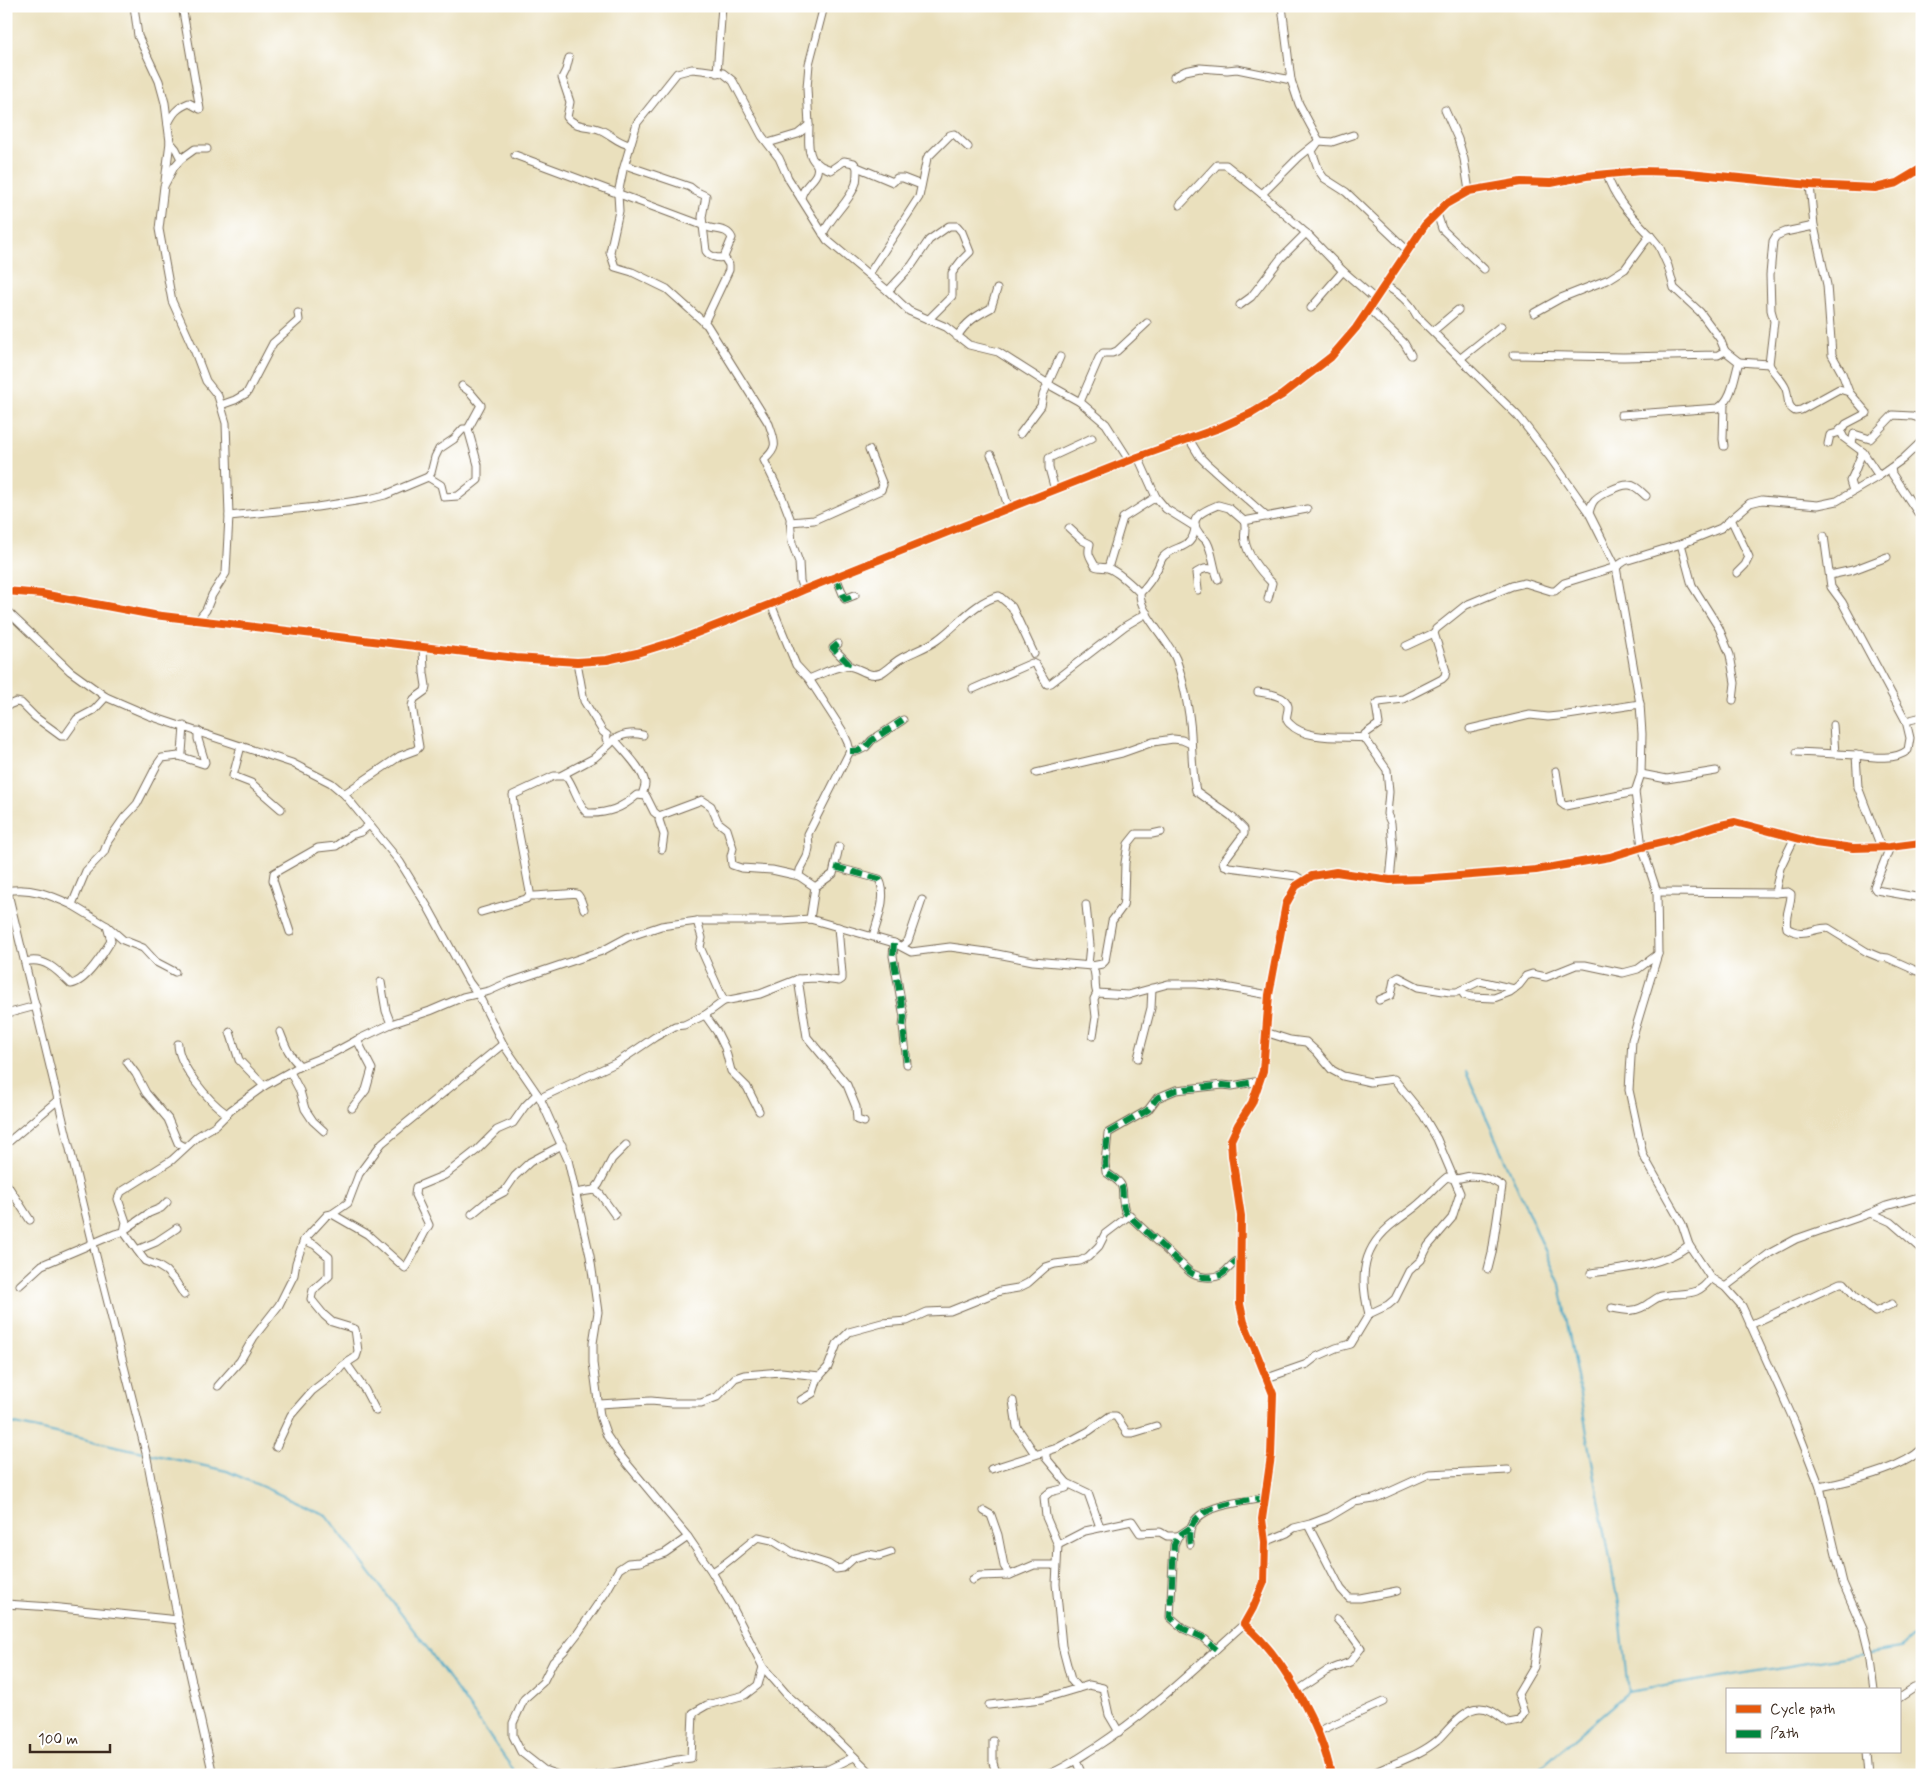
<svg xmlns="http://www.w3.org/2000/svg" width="1928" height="1781" viewBox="0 0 1928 1781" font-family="Mynerve,sans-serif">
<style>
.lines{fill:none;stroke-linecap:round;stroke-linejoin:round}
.stream{stroke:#48a8c7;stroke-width:2}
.minor-casing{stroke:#786a56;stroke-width:9}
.minor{stroke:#fff;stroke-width:7}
.quiet{stroke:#00873e;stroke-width:6;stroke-dasharray:12 6;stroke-linecap:butt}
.cycleway-casing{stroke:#fff;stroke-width:11}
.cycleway{stroke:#e8590c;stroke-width:8}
</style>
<rect width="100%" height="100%" fill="#fff"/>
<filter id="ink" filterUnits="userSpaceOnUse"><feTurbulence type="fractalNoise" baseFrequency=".02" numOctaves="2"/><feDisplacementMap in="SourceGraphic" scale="10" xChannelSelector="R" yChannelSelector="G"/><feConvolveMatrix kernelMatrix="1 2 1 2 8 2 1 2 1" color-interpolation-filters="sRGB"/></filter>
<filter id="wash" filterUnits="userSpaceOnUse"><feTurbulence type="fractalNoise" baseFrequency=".0096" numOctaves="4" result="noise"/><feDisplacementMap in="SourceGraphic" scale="20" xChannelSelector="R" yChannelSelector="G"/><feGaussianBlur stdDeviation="1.12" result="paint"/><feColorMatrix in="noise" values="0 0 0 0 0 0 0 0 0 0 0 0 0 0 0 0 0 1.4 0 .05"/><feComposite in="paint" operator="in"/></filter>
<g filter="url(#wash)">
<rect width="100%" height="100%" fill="#eae0bd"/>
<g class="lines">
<g class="stream">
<path d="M1466,1072L1560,1284L1620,1615L1628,1692"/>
<path d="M6,1422L143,1452"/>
<path d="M147,1453L227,1471L326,1515L428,1649L517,1775"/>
<path d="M1532,1775L1628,1692L1900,1648L1922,1628"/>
</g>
</g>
</g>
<g filter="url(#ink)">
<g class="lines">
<defs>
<g id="minor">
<path d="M134,6L138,36L159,81L165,103L170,142L176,149L181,159L174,167L164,186L159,229L172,301L195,352L206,381L218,396L226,423L227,453L229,516L226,573L212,595L206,610L198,620"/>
<path d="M1282,6L1291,80L1299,104L1319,141L1312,151L1319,171L1324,178L1346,192L1408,251"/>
<path d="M569,58L566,70L562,78L570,102L567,117C575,128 590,125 601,130C612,135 618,143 630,145"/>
<path d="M717,73L722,6"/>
<path d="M1174,77L1185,71L1200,68L1227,70L1237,69L1291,80"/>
<path d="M1445,110L1458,139L1464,159L1469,191"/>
<path d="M168,124C173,113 177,108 189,103L200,109L182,6"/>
<path d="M1353,135L1332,142L1319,141L1299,157L1262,194L1306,233L1343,271L1375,299"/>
<path d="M768,143L798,134L809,125L807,88L809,64L824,6"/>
<path d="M515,155L710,228C719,230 728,229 732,238L724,257L729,265V270L704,323"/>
<path d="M181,159L195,149H207"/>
<path d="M816,162L821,166L831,170L844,161L854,163L857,167C857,172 857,178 856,183C850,202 831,215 823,234"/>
<path d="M625,165L690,187L695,191L706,196L702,217L706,251C710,257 718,259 724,257"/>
<path d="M857,167L893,182L897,178H903L921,185"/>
<path d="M165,181L170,142"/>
<path d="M1810,185L1814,226L1827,285L1832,355L1842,373L1849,392L1867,413L1846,424L1841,432L1844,438L1863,452L1879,476L1903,459L1922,441"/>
<path d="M801,198C804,184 815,181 817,172C819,165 815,163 812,158C807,149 809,135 809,125"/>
<path d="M1180,205L1217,165H1226L1262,194"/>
<path d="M1437,213L1442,229L1484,269"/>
<path d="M1814,226L1785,232L1776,236L1773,241L1770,275L1771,310L1774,321L1769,364C1773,373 1782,379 1786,389C1789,397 1786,406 1795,411L1801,410L1839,389L1849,392"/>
<path d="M869,274L919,197L927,158L950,135L954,134L968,147"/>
<path d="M1384,285C1399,293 1409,301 1417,316L1518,416L1549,456L1589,513L1616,567L1564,583L1555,591H1551L1525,583L1512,586L1466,605L1436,629L1434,633L1446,671L1445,676L1442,679L1403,699L1379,702L1376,705L1379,724L1365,734L1366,740L1387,770L1389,792L1387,814L1391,823L1393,849L1390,880"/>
<path d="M888,291L912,265L929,240L949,226H957L962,232L970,252L961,261L952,273V296L928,320"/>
<path d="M1240,305L1251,297L1281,258L1306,233"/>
<path d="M1311,308L1343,271"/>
<path d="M1369,309L1404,343L1411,355"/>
<path d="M1534,313L1561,298L1609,279L1625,269L1650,235C1632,216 1615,200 1607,175"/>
<path d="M1433,331L1458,310"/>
<path d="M957,337C966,322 976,316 991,308L997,289"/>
<path d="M1513,355L1623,357L1718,355L1725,351L1720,339L1700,312L1674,288L1668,266L1659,246L1650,235"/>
<path d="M1461,358L1501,326"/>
<path d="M1739,362L1769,364"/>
<path d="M1080,402L1099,358L1103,353H1112L1117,351L1147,323"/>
<path d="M1724,404L1723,439L1724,446"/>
<path d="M221,405L235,400L247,393L273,343L299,320L298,313"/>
<path d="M1621,415L1718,408C1732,400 1734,378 1739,362L1725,351"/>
<path d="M1020,434L1041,406L1043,395L1060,357"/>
<path d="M1189,439L1200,457L1206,463L1267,517"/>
<path d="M1852,443L1854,434L1870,439L1893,415L1912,416L1922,419"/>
<path d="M1828,444L1830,435L1837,433L1842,428"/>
<path d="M991,455C1001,471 1001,490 1009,508"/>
<path d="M1138,457L1156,497L1166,509L1195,527C1193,551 1175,544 1163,557C1160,561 1159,567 1156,571C1152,579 1146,587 1140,593C1139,613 1169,641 1176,659C1183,678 1190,714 1191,734C1192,753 1192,773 1196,791L1231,816L1244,829V834L1223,862L1224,865L1229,867L1296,876L1304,881"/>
<path d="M1891,468L1892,474L1922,519"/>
<path d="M428,477L431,473L435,457L439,449L454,439L463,429H468"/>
<path d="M1055,490L1049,468V458L1092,438"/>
<path d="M1853,491L1850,481C1856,472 1857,462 1863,452"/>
<path d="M1589,513C1590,509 1591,505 1593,502C1597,495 1622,484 1629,485C1636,485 1641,492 1646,496"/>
<path d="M229,516L317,507L369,499L385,495L428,477L441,485L444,497L458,496L478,480V465L468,429L481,405L470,392L462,386"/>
<path d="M1731,519L1749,557L1745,565L1737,573"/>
<path d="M1244,521C1247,528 1243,534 1245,541C1248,557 1261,572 1272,583L1268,599"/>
<path d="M790,522L814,520L881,490L883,485L869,450"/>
<path d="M1069,528L1082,540L1090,544C1087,555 1090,556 1095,566C1099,568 1104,567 1108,568C1118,572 1132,585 1140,593"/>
<path d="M1824,536L1831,587L1842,602L1906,721L1910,738L1908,750C1895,761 1871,757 1856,755L1858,787L1881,847"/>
<path d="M1681,544L1692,585L1719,628L1730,655L1735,683L1733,700"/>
<path d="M1108,568L1123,518L1156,497"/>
<path d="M1830,575L1853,570L1887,557"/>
<path d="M836,577L845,599L855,595"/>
<path d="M1218,579C1213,567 1213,553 1207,542C1205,538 1201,537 1199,533C1186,517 1206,510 1218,505L1229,508L1244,521L1307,509"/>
<path d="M803,590L800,581L799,562L792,543L790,518L782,497L764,460C779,447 775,442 769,424L707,325L667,289L632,272L615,267L610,252L619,211L618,194L623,170L637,123L677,73L692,69L702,70L723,73L733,81L762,136L779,158L788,178L827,240L888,291L909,311L946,327L969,345L998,352L1053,387L1080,402L1106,424L1129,460"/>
<path d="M1198,590L1196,573C1202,569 1207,567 1214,570"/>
<path d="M6,591L42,594L154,615L516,658L577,662L607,660L637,653L676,641L771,604L803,590L953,530L1138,457L1219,428L1252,413L1282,395L1331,357L1356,328L1425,225L1446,204L1469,191L1521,182L1551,183L1586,176L1641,171L1679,172L1810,185L1875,188L1897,183L1922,168"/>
<path d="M771,604L796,665L809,679L842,730L848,743L850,751L808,834L809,848L807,857L800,870L799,876L815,887L810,919"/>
<path d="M6,610L70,671L106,697L150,716L292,763L331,783L344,794L400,862L429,909L469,982L478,994L503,1044L540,1098L568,1160L590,1256L598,1312L593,1343V1363L600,1416L607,1436L619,1454L688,1537L712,1572L734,1610L763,1667L788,1696L823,1726L873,1775"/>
<path d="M838,644L833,648L848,663L847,666"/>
<path d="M1406,646L1434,633"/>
<path d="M809,679C820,675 833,667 845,666C859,665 867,679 881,673C888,669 893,663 900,659C912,652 926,648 937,640C958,625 974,602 999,596L1012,607L1034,654"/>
<path d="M973,689L1032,663L1036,665L1047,684L1051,683L1125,626L1147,613"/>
<path d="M1258,692C1266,693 1286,695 1288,706C1289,713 1283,718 1290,724C1306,741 1344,736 1366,738"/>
<path d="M6,706L16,702L21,703L35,717L61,736H65L77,719L94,710L106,697"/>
<path d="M1906,721L1922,717"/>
<path d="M1833,725L1835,754"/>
<path d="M1470,729L1530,715L1548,717L1568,715L1640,704"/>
<path d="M614,739C622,749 645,771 645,784C645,787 643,791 642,795"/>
<path d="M612,742C619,734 633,732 643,735"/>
<path d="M241,746L233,776L251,783L281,809"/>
<path d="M850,751H858L866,747L872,740L903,720"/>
<path d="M1797,752L1856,755"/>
<path d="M179,756L204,764L205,762L198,739V731"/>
<path d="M1556,771L1561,803L1565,806L1635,792"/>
<path d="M1036,773L1122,753L1153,742L1173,739L1182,740L1191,744"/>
<path d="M1641,774L1667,779L1716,771"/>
<path d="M562,775L594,758L610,744L606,739L607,735L603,732L584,701L577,662"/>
<path d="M344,794L400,756L416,750L419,747L412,706L414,699L425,691L426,686L424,673L423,647"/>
<path d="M660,816L659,820L664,835L662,849"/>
<path d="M1890,847L1874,887L1876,890L1916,897"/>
<path d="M835,867L879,879C888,895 878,919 873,936"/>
<path d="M6,885L93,1244L146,1453L178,1620L213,1775"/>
<path d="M815,887L833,874L839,847"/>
<path d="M7,891C30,886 52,896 72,905"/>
<path d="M1657,892L1775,893L1788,892L1791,894C1791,906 1784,917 1787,928C1802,938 1813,928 1828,928L1867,952L1879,957L1888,958L1917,971"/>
<path d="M1775,893L1780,868L1795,837"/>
<path d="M529,896C536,897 575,892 577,894C581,897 582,904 584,909"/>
<path d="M1086,905L1090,945L1088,965"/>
<path d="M481,912L526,899L529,896L530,892L515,813L513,795L554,776H566C575,788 577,803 587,813C608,814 622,808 637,795L646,796L654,812L659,816L702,800L711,806L718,822L727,829L733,848L731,856L732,865L741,868L772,870L799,876"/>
<path d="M697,921L702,938L700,947L724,1001L760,994L798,979L815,978L839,981L842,979V974L838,927"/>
<path d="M107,926L123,940L143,948L156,962L175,972"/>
<path d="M290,932L273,880L274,873L318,848L336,846L351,835L361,832L369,825"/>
<path d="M894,943L893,956L904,1017L903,1026L907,1064"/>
<path d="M902,946L908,941L922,900"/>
<path d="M25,962C44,956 58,971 71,984C86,982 103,954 111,941L107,926L72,905L73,902L86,871L104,852L108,841L124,818L137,804L157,765L162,758L179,756L182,753L184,726"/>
<path d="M1092,966L1102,964L1105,961L1112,921L1123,906L1124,899L1125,863L1128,844L1136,834H1152L1161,832"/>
<path d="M798,979L807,1037L847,1085L856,1107L857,1120L864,1122"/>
<path d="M381,982L386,1011L391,1024"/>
<path d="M1461,990L1464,995L1472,997L1494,998L1510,992L1519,985L1526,976L1532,974L1546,977L1576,965H1585L1623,973L1638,969L1658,954"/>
<path d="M1379,1000L1391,995L1394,980L1399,977L1418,987L1450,992H1457L1480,981L1514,989"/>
<path d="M6,1014L36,1006"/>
<path d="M705,1015L717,1032L725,1048L731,1071L747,1087L759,1111"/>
<path d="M230,1032L239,1060L264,1086"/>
<path d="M280,1032C285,1045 289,1056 300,1066"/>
<path d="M1265,1032L1290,1040L1306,1042L1317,1052L1332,1070L1343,1076L1370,1082L1394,1079L1423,1115L1437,1139L1460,1193L1452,1218L1428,1246L1421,1260L1409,1271L1395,1299L1388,1305L1369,1314L1351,1344L1336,1348L1316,1357L1307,1364L1267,1378"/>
<path d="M1093,1036L1096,1017L1094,999L1097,993"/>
<path d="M178,1044C178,1065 209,1102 227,1114"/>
<path d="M1138,1058L1151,1008L1152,988"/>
<path d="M127,1062L136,1074L146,1093L168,1119L178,1143L185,1147"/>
<path d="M290,1072L300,1091L305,1109L313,1121L324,1131"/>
<path d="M540,1098L618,1062L655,1037L675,1026L684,1025L705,1015L724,1001"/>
<path d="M352,1108L366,1090L372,1069L357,1040"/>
<path d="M6,1144L58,1100"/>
<path d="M6,1183L30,1220"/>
<path d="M594,1190L600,1194L615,1215"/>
<path d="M575,1193L594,1190L599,1184L612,1159L626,1145"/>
<path d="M1871,1213L1886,1206L1922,1196"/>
<path d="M332,1214L367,1234L405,1268C415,1254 420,1239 429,1225L415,1195L416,1187L445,1175L477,1150L497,1130L513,1123L525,1106L537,1094"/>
<path d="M472,1214L489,1200L504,1192L515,1176L530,1162L562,1145"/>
<path d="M126,1229L149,1213L161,1208L167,1202"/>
<path d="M124,1232L145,1261L158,1266L166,1271L176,1282L184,1295"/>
<path d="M137,1250L156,1242L177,1228"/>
<path d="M1242,1259C1232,1261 1230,1269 1222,1274C1214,1279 1197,1278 1190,1272L1126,1213C1120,1201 1125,1192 1121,1185C1119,1180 1110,1176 1106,1172L1105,1163L1108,1133L1148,1110L1157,1098L1176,1090L1223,1085L1232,1086L1260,1081"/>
<path d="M1591,1273C1622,1269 1665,1265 1689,1245"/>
<path d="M20,1285L42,1265L115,1234L124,1232L126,1222L118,1199L121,1192L172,1160L198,1136L216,1125L231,1110L264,1086L300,1066L333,1053L357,1040L391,1024L430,1011L463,997L489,991L507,983L602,951L628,937L661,926L697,921H782L810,919L894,943L911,952L950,947L987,952L1033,961L1092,966C1098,975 1093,985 1097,993L1128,995L1168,984H1196L1219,986L1269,995"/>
<path d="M1725,1287L1770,1253L1796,1239L1871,1213L1891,1222L1922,1249"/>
<path d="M1612,1308C1627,1311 1636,1313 1649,1303C1653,1301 1657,1297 1662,1296C1685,1291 1696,1299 1711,1278"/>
<path d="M1369,1314C1359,1276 1362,1247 1395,1222C1404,1215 1414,1209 1422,1201C1431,1193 1438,1184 1447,1177C1456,1181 1462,1177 1471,1176C1483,1176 1493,1180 1502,1186L1492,1253L1488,1269"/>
<path d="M1750,1325L1840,1283H1844L1855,1296L1875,1312L1892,1304"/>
<path d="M346,1363L365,1390L376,1411"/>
<path d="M218,1386L240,1361L254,1337L279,1305L294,1275L296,1263L304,1240L327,1215L332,1214L348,1203L359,1174L382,1143L503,1044"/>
<path d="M801,1400L813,1393L818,1378L828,1367L837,1344L849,1332L882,1323L907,1321L927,1312L950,1311L1000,1291L1018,1288L1028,1283L1046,1267L1055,1264L1080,1261L1088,1257L1099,1246L1105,1234L1130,1215"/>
<path d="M1013,1401L1017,1427L1035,1454"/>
<path d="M599,1404L651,1401L672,1403H701L717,1397L735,1378L744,1375L781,1372L820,1376"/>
<path d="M276,1447L291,1415L312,1391L338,1371L342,1366L356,1357L358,1351L355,1329L332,1322L324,1315L311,1299L313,1290L329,1276V1257L315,1245L304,1240"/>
<path d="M1046,1452V1458L1067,1483L1066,1488L1050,1492L1044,1497L1046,1517L1058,1545L1056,1584L1062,1646L1071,1680L1078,1688"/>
<path d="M991,1469L1057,1448L1089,1431L1110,1416H1116L1127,1433H1133L1156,1426"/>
<path d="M1067,1483L1088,1493L1100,1527"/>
<path d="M1820,1487C1850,1481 1900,1470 1922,1449"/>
<path d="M984,1511L991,1515L998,1535L1004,1566L1010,1575"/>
<path d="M1308,1525L1341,1589L1349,1598H1360L1397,1591"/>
<path d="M1190,1528L1178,1536L1174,1545L1170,1617L1184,1629L1202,1637L1216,1649"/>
<path d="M1265,1542L1287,1533L1294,1528L1310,1524L1329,1517L1354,1502L1374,1499L1429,1474L1508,1470"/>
<path d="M1190,1544C1182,1505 1237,1503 1264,1498"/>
<path d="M1058,1545L1085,1531L1132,1521L1140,1533L1160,1532L1167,1536H1178"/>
<path d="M712,1572C729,1563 742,1548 758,1537L772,1540L793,1553L828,1564L836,1569L843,1568L854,1558L868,1554L879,1556L891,1552"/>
<path d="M972,1580L979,1576L1010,1575L1034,1565H1056"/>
<path d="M6,1604L51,1607L178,1620"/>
<path d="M1874,1690L1869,1653L1863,1629L1843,1583L1820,1487L1795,1423L1742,1306L1725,1287L1711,1278L1689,1245L1682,1224L1643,1155L1629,1090L1632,1040L1658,954L1657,892L1642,847L1635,792L1641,774L1642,734L1640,704L1616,567L1625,561L1681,544L1721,528L1750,503L1762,500L1818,505L1837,501L1879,476"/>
<path d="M1297,1691L1327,1671L1350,1662L1361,1648L1353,1637L1337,1619"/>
<path d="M1899,1698L1914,1688L1922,1686"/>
<path d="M989,1705L1042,1699L1089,1685L1103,1688L1109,1715L1119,1732"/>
<path d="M1317,1732L1383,1702"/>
<path d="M993,1741V1763L997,1775"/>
<path d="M1866,1752L1868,1775"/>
<path d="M1076,1760L1082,1775"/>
<path d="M558,1775L544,1770L521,1752L513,1736V1723L524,1699L543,1682L553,1662L564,1651L578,1633L606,1592L619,1569L628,1563L640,1562L665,1553L688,1537"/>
<path d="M598,1775C630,1771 660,1762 691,1758L693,1713L707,1705L745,1695L758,1685L763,1667"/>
<path d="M764,1775L804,1770L829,1769L854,1757"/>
<path d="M1046,1775C1064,1769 1080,1757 1096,1747C1150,1712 1196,1667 1244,1624"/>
<path d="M1331,1775C1322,1727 1281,1654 1244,1624L1253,1608L1264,1582L1265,1542L1262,1519L1271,1456L1273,1394L1244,1322L1240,1304L1241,1216L1232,1156L1231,1140L1238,1125L1252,1103L1263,1071L1269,995L1286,904L1296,886L1312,876L1336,872L1390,880L1421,879L1536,870L1610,857L1642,847L1672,840L1716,826L1735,822L1815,843L1853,848L1890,847L1921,843"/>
<path d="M1370,1775C1392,1763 1418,1757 1438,1740C1449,1730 1463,1708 1480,1708C1492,1708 1499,1717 1509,1723L1519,1721L1524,1713L1518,1694L1534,1667L1539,1631"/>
</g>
</defs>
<use href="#minor" class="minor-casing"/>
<use href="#minor" class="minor"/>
<g class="quiet">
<path d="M836,577L845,599L855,595"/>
<path d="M838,644L833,648L848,663L847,666"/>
<path d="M850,751H858L866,747L872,740L903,720"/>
<path d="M835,867L879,879L882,884"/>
<path d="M894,943L893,956L904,1017L903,1026L907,1064"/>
<path d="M1242,1259C1232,1261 1230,1269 1222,1274C1214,1279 1197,1278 1190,1272L1126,1213C1120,1201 1125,1192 1121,1185C1119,1180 1110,1176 1106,1172L1105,1163L1108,1133L1148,1110L1157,1098L1176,1090L1223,1085L1232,1086L1260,1081"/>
<path d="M1190,1528L1178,1536L1174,1545L1170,1617L1184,1629L1202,1637L1216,1649"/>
<path d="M1190,1544C1182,1505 1237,1503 1264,1498"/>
</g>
<defs>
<g id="cycleway">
<path d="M6,591L42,594L154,615L516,658L577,662L607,660L637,653L676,641L771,604L803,590L953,530L1138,457L1219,428L1252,413L1282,395L1331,357L1356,328L1425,225L1446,204L1469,191L1521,182L1551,183L1586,176L1641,171L1679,172L1810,185L1875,188L1897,183L1922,168"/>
<path d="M1331,1775C1322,1727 1281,1654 1244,1624L1253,1608L1264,1582L1265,1542L1262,1519L1271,1456L1273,1394L1244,1322L1240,1304L1241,1216L1232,1156L1231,1140L1238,1125L1252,1103L1263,1071L1269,995L1286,904L1296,886L1312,876L1336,872L1390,880L1421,879L1536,870L1610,857L1642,847L1672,840L1716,826L1735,822L1815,843L1853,848L1890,847L1921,843"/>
</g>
</defs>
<use href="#cycleway" class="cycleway-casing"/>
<use href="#cycleway" class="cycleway"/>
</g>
</g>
<rect width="1928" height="1781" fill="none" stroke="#fff" stroke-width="25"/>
<rect x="1726" y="1688" width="175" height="65" fill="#ffffff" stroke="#b1aaa5"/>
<rect x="1736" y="1705" width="25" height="8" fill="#e8590c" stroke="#b1aaa5"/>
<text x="1770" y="1714" font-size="15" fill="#3b2a1e">Cycle path</text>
<rect x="1736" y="1730" width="25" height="8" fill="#00873e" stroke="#b1aaa5"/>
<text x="1770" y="1738" font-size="15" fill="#3b2a1e">Path</text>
<path d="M30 1744v8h80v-8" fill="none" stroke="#3b2a1e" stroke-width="2.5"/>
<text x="38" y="1744" font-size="15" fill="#3b2a1e" stroke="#ffffff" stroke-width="4" paint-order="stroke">100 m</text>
</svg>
